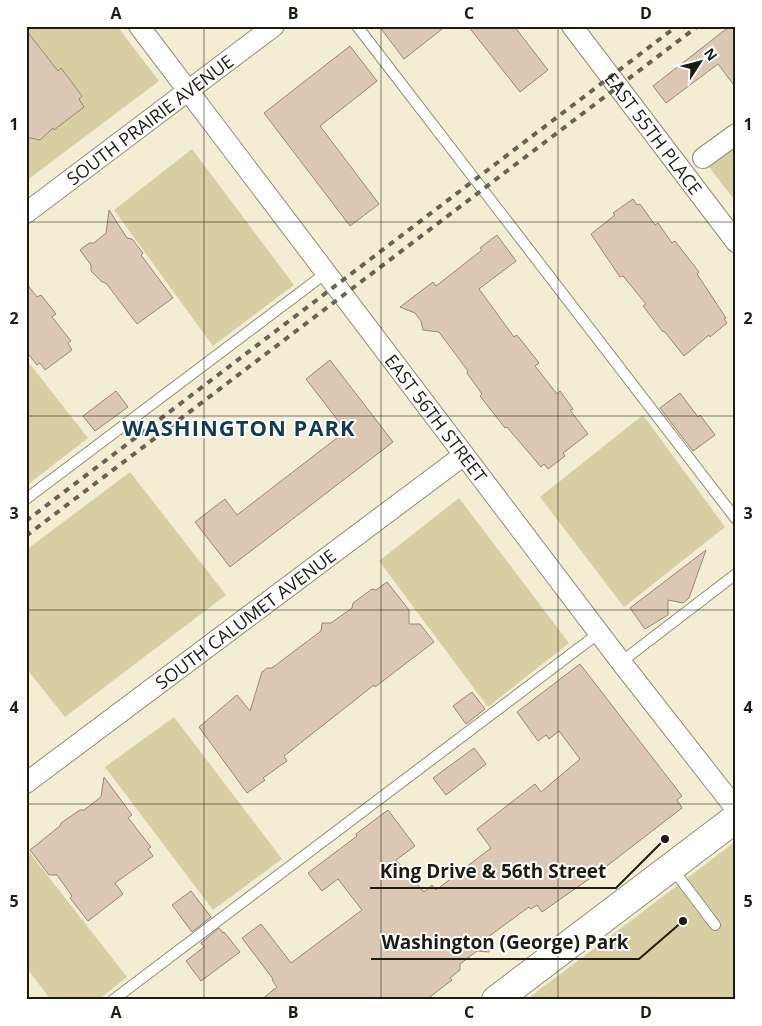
<svg xmlns="http://www.w3.org/2000/svg" width="762" height="1026" viewBox="0 0 762 1026" font-family="'Open Sans',sans-serif">
<style>
.green{fill:#d8cea3}
.building{fill:#dcc7b4;stroke:#9a8675}
.lines{fill:none;stroke-linecap:round;stroke-linejoin:round}
.lane-casing{stroke:#948e77;stroke-width:12}
.street-casing{stroke:#948e77;stroke-width:22}
.secondary-casing{stroke:#948e77;stroke-width:30}
.lane{stroke:#fff;stroke-width:10}
.street{stroke:#fff;stroke-width:20}
.secondary{stroke:#fff;stroke-width:28}
.rail{stroke:#666354;stroke-width:4;stroke-dasharray:6 6;stroke-linecap:butt}
.grid{fill:none;stroke:#1d1b12;stroke-width:1;stroke-opacity:0.55}
.labels{text-anchor:middle;dominant-baseline:central;stroke-width:4;stroke-linejoin:round;paint-order:stroke}
.street-label{font-size:18px;fill:#1d1b12;stroke:#fff}
.district-label{font-size:22px;font-weight:bold;letter-spacing:1px;fill:#113b51;stroke:#fff}
.leader{fill:none;stroke:#1d1b12;stroke-width:2}
.callout-dot{fill:#1d1b12;stroke:#fff;stroke-width:2}
.callout-label{font-size:19px;text-anchor:middle;font-weight:bold;fill:#1d1b12;stroke:#fff;stroke-width:4;stroke-linejoin:round;paint-order:stroke}
.neatline{fill:none;stroke:#1d1b12;stroke-width:2}
.grid-label{font-size:16px;text-anchor:middle;font-weight:bold;fill:#1d1b12}
</style>
<rect width="100%" height="100%" fill="#f3edd4"/>
<g class="green">
<path d="M26,26H117L159,81L26,181Z"/>
<path d="M736,147V202L709,167Z"/>
<path d="M192,149L294,285L213,346L114,210Z"/>
<path d="M26,359L88,438L26,486Z"/>
<path d="M643,415L725,527L624,607L540,497Z"/>
<path d="M130,472L226,595L65,717L26,668V550Z"/>
<path d="M459,498L569,643L488,707L379,561Z"/>
<path d="M174,717L282,859L213,910L105,767Z"/>
<path d="M736,841V1000H526Z"/>
<path d="M26,848L127,977L98,1000H51L26,967Z"/>
</g>
<g class="building">
<path d="M379,26H446L404,59Z"/>
<path d="M468,26H514L548,70L520,92Z"/>
<path d="M730,26H736V88L718,64L666,103L653,86Z"/>
<path d="M26,30L58,71L61,68L82,96L79,99L84,107L54,130L53,128L40,140L26,137Z"/>
<path d="M350,46L377,81L320,126L379,204L350,226L264,113Z"/>
<path d="M633,199L637,205L640,204L655,225L658,223L672,243L675,241L699,272L697,274L726,318L724,319L727,323L710,337L709,335L684,356L664,331L663,332L643,306L646,304L623,276L620,277L591,234L615,215L613,213Z"/>
<path d="M109,210L127,238L132,239L143,253L141,255L173,298L137,324L106,283L102,282L91,271V265L80,250L89,243H94L106,233Z"/>
<path d="M497,235L516,261L479,289L514,337L517,335L539,363L535,366L557,394L560,391L573,409L570,410L588,434L563,453L565,456L548,469L544,464L541,467L507,427L505,428L480,396L482,394L467,373L468,371L439,332L423,330L421,321L415,313L400,307L433,282L436,286L482,250L480,248Z"/>
<path d="M26,283L37,297L41,295L56,314L52,317L71,341L68,343L72,350L45,370L40,363L37,365L26,351Z"/>
<path d="M330,360L393,442L230,567L195,522L225,499L237,515L346,431L306,379Z"/>
<path d="M116,391L128,407L95,431L83,416Z"/>
<path d="M680,393L698,417L700,415L715,435L693,451L660,408Z"/>
<path d="M706,550L689,598L683,603L668,600V615L645,629L630,608Z"/>
<path d="M387,582L409,610V624H420L434,642L375,687L374,685L284,756L287,761L263,778L265,780L247,793L199,727L237,695L250,711L262,672L267,668H272L321,631L322,623H331L352,608L353,603L372,589L376,590Z"/>
<path d="M580,664L682,796L677,800L682,808L599,872L542,912L537,905L531,909L529,907L488,937L489,952L477,951L460,964V970L450,978L452,980L426,1000H261L277,987L272,980L273,979L242,938L261,924L291,963L362,910L338,879L322,891L308,873L357,836L356,834L388,810L415,846L396,860L424,892L432,885L436,890L491,848L477,829L535,784L541,792L580,759L559,731L549,739L546,735L538,741L517,712Z"/>
<path d="M472,692L485,709L466,724L453,706Z"/>
<path d="M474,748L486,764L446,795L433,778Z"/>
<path d="M104,777L132,815L128,818L151,847L148,849L153,856L115,883L123,894L88,921L70,898L72,896L57,875H49L30,850L60,826L61,823L80,810H84L101,797Z"/>
<path d="M191,891L211,917L192,932L172,905Z"/>
<path d="M219,928L223,933L224,932L240,952L201,981L186,961L204,947L201,943Z"/>
</g>
<g class="lines">
<defs>
<g id="lane">
<path d="M357,26L736,519"/>
<path d="M26,499L326,273"/>
<path d="M621,662L736,574"/>
<path d="M672,868L715,925"/>
<path d="M113,1000L599,633"/>
</g>
<g id="street">
<path id="s1" d="M139,26L621,662L736,809"/>
<path id="s2" d="M572,26L736,242"/>
<path d="M703,158L736,134"/>
<path id="s3" d="M26,213L274,26"/>
<path id="s4" d="M26,783L464,455"/>
</g>
<path id="secondary" d="M496,1000L736,818"/>
</defs>
<use href="#lane" class="lane-casing"/>
<use href="#street" class="street-casing"/>
<use href="#secondary" class="secondary-casing"/>
<use href="#lane" class="lane"/>
<use href="#street" class="street"/>
<use href="#secondary" class="secondary"/>
<g class="rail">
<path d="M26,521L677,26"/>
<path d="M26,536L698,26"/>
</g>
</g>
<path class="grid" d="M204,26V1000M381,26V1000M558,26V1000M26,222H736M26,416H736M26,610H736M26,804H736"/>
<g class="labels">
<g class="street-label">
<text stroke="none"><textPath href="#s3" startOffset="155">SOUTH PRAIRIE AVENUE</textPath></text>
<text stroke="none"><textPath href="#s2" startOffset="135">EAST 55TH PLACE</textPath></text>
<text stroke="none"><textPath href="#s1" startOffset="492">EAST 56TH STREET</textPath></text>
<text stroke="none"><textPath href="#s4" startOffset="274">SOUTH CALUMET AVENUE</textPath></text>
</g>
<g class="district-label">
<text x="239" y="427">WASHINGTON PARK</text>
</g>
</g>
<path class="leader" d="M665 839L616 888H370M683 921L639 959H371"/>
<g class="callout-dot">
<circle cx="665" cy="839" r="5"/>
<circle cx="683" cy="921" r="5"/>
</g>
<g class="callout-label">
<text x="493" y="878">King Drive &amp; 56th Street</text>
<text x="505" y="949">Washington (George) Park</text>
</g>
<rect width="762" height="1026" fill="none" stroke="#ffffff" stroke-width="55"/>
<g transform="translate(700 62) rotate(54)" stroke="#ffffff" stroke-width="4" paint-order="stroke">
<path d="M0-4L9 19L0 12L-9 19Z" fill="#1d1b12"/>
<text y="-8" font-size="14" font-weight="bold" text-anchor="middle" fill="#1d1b12">N</text>
</g>
<rect x="28" y="28" width="706" height="970" class="neatline"/>
<g class="grid-label">
<text x="116" y="19">A</text>
<text x="293" y="19">B</text>
<text x="469" y="19">C</text>
<text x="646" y="19">D</text>
<text x="14" y="130">1</text>
<text x="748" y="130">1</text>
<text x="14" y="324">2</text>
<text x="748" y="324">2</text>
<text x="14" y="519">3</text>
<text x="748" y="519">3</text>
<text x="14" y="713">4</text>
<text x="748" y="713">4</text>
<text x="14" y="907">5</text>
<text x="748" y="907">5</text>
<text x="116" y="1018">A</text>
<text x="293" y="1018">B</text>
<text x="469" y="1018">C</text>
<text x="646" y="1018">D</text>
</g>
</svg>
